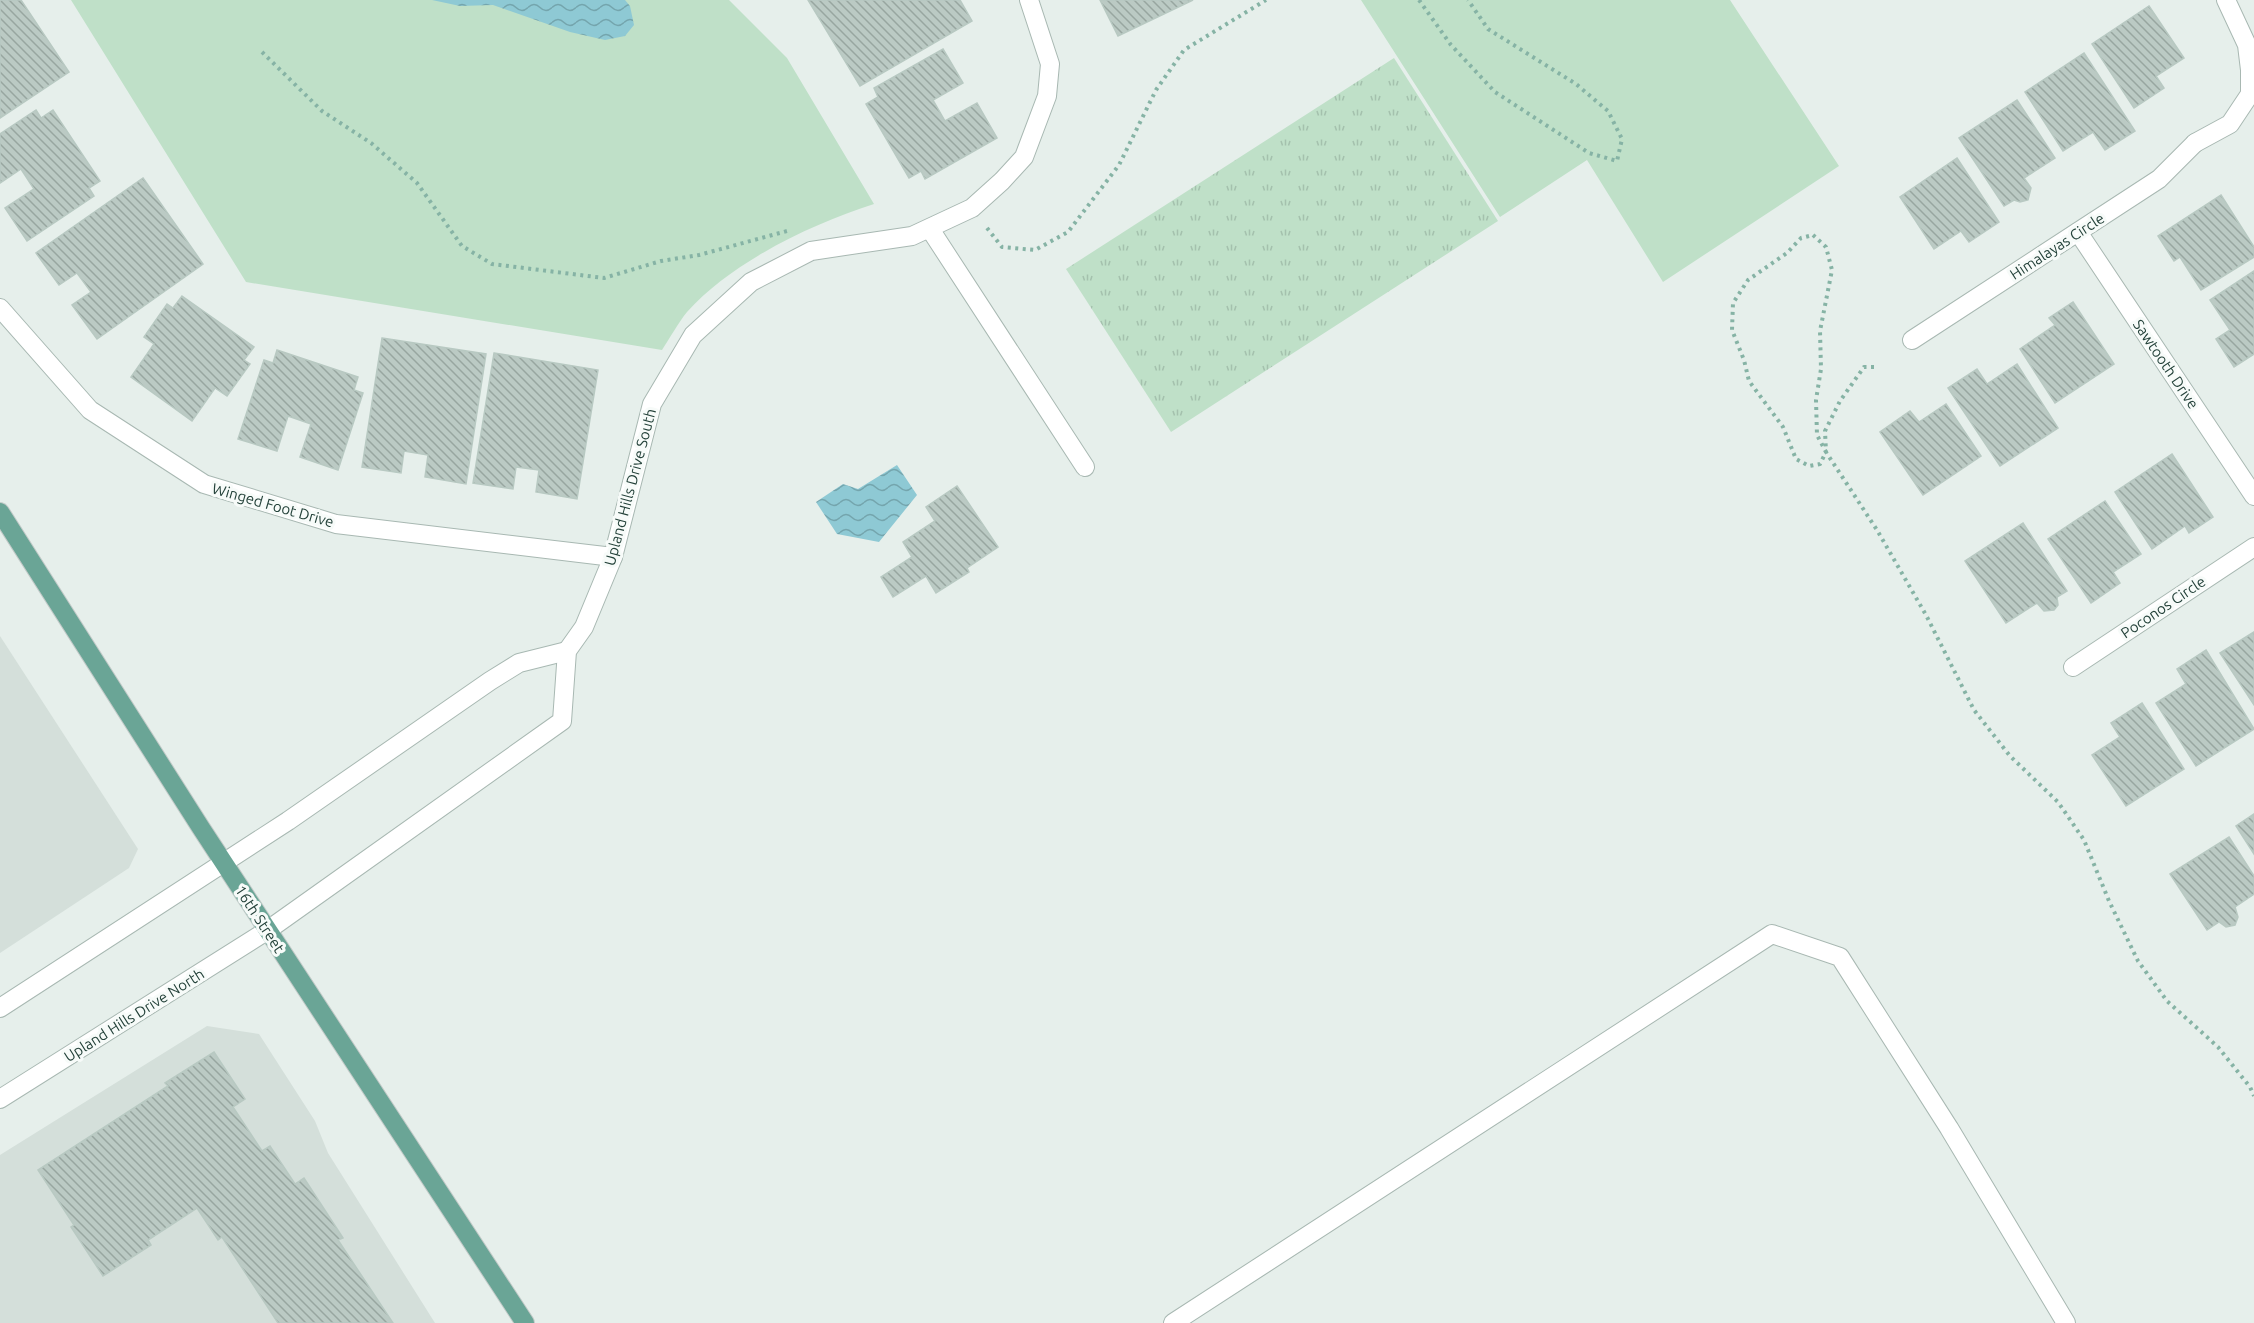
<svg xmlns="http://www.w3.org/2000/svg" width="2254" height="1323" viewBox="0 0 2254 1323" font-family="Ubuntu,sans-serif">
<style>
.built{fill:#d4dfda}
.grass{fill:#bfe0c8}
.park{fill:url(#park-tufts)}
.water{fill:url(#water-waves)}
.building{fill:url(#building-back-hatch);stroke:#b8c9c2;stroke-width:1.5}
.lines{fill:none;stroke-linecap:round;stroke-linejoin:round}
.lane-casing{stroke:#a8b8b2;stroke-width:20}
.street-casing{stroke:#a8b8b2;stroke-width:20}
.primary-casing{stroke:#c2cac8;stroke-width:20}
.path{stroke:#86b3a5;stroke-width:4;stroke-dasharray:3 4.5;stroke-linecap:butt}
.lane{stroke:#fff;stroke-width:18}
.street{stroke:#fff;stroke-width:18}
.primary{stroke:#6aa596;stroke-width:18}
.labels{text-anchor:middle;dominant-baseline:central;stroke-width:6;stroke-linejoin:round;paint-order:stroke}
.street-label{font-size:15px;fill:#24423a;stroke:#f7fbf9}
</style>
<defs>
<pattern id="park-tufts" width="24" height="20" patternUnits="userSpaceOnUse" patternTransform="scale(1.5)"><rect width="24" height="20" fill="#bfe0c8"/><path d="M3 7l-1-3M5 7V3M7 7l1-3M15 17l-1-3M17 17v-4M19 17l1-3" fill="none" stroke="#a4c1ad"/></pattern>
<pattern id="water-waves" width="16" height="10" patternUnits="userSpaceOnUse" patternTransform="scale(1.5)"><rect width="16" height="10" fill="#8ec9d4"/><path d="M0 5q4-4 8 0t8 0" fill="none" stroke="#74a5ad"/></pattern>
<pattern id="building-back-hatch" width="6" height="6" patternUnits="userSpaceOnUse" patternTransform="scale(1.5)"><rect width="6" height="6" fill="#bbcac4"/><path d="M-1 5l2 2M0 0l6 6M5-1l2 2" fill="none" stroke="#98a6a0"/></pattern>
</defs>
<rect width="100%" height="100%" fill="#e6efeb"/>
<g class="built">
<path d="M0,636L138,849L129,868L0,953Z"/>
<path d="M207,1026L259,1034L315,1121L328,1153L435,1323H0V1155Z"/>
</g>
<g class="grass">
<path d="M71,0H729L787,58L874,204C811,224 732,262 687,312C678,323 670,338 662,350L246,282Z"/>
<path d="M1361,0H1730L1839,166L1663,282L1587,160L1500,217Z"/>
</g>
<path class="park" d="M1394,58L1498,221L1171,432L1066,269Z"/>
<g class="water">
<path d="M432,0H625L630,6L634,25L625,36L605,40L570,32L493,5L460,6Z"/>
<path d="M897,465L917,495L879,542L837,534L816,502L843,484L858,489Z"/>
</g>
<g class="building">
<path d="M0,0H21L69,72L0,118Z"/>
<path d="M808,0H960L972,21L860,86Z"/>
<path d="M1100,0H1193L1118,36Z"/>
<path d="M2149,6L2184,58L2156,76L2164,88L2134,108L2092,44Z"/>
<path d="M943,49L963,83L933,100L945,121L977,103L997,138L925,179L921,171L909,178L866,104L878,97L874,88Z"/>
<path d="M2084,53L2135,131L2105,150L2093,132L2063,151L2025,92Z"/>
<path d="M2017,100L2055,158L2024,178L2031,188L2028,200L2020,202L2014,200L2004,206L1959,138Z"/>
<path d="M36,110L41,118L53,110L100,181L89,188L94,196L27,241L5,208L34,189L21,169L0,183V134Z"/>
<path d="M1957,158L1999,222L1969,242L1961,231L1934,249L1900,197Z"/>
<path d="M143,178L203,264L97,339L72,305L91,292L77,273L59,285L36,253Z"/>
<path d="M2221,195L2254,247V257L2201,290L2180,257L2174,261L2158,236Z"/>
<path d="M2254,271V354L2234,367L2216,339L2230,330L2210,300Z"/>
<path d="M182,296L254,347L244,360L250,364L227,396L215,388L192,421L131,377L154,344L144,337L167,304L173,308Z"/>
<path d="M2073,302L2114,364L2055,403L2020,349L2055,325L2049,318Z"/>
<path d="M382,338L486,354L466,484L425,477L428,455L404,451L401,473L362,467Z"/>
<path d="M277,350L358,377L354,390L363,393L338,470L300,457L311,424L288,416L277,451L238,439L264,360L273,363Z"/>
<path d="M494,353L598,370L577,499L536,492L539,470L516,467L513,489L473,483Z"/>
<path d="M2017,364L2058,428L2000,466L1948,388L1977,369L1987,384Z"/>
<path d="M1946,404L1981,456L1923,495L1880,432L1910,411L1919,422Z"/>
<path d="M2172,454L2213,517L2189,533L2185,526L2152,549L2115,492Z"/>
<path d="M957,486L998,547L967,568L969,572L936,593L926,576L893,597L881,577L912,557L903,542L935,521L926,507Z"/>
<path d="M2105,501L2141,554L2113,572L2120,583L2091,603L2048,539Z"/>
<path d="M2023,523L2067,591L2057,597L2058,605L2054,610L2044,611L2037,603L2006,623L1965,561Z"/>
<path d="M2254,632V705L2220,653Z"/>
<path d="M2206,650L2254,729L2196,766L2156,703L2186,684L2177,669Z"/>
<path d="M2142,703L2184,769L2126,806L2092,755L2120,737L2111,723Z"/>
<path d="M2254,814V854L2236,826Z"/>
<path d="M2229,837L2254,876V894L2235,907L2238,917L2235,925L2226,927L2219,922L2207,930L2170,874Z"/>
<path d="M214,1052L245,1099L233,1107L262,1151L270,1146L295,1184L304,1178L343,1238L338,1240L393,1323H278L222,1237L218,1240L197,1208L148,1240L151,1245L103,1276L71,1227L74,1225L38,1170L168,1086L165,1083Z"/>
</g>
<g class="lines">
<defs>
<g id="lane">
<path d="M2195,143L2230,124L2250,94V70L2247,45L2226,0"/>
<path d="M930,229L1085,467"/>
<path d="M1173,1323L1772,934L1840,957L1949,1128L2066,1323"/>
</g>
<g id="street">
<path d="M2078,232L2254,496"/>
<path d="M0,308L90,410L204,484L336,524L613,557"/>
<path d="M1912,340L2159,179L2195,143"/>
<path d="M2073,667L2254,547"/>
<path d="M0,1008L288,821L490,681L519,663L567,651"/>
<path d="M0,1099L268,930L562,721L567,651L584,627L613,557L652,404L693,335L751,282L811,251L912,236L972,208L1002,181L1024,157L1047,96L1050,64L1029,0"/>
</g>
<path id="primary" d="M0,512L201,828L525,1323"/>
</defs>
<use href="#lane" class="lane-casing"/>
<use href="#street" class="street-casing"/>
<use href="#primary" class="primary-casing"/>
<g class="path">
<path d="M1419,0L1451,45L1495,92L1589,153L1617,161L1622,139L1608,111L1576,84L1488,29L1468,0"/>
<path d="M262,52L322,111L371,143L417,183L462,246L492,264L604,278L661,261L699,255L787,231"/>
<path d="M987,228L1002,247L1035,250L1068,232L1119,165L1156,90L1184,50L1266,0"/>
<path d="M1813,235L1826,247L1832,270L1820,331L1821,369L1816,400L1817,435L1826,452L1820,464L1809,466L1796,459L1783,427L1749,381L1744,360L1732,330L1733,303L1748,280L1787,253L1801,238Z"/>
<path d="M1874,367H1864L1840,401L1825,431L1826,452L1877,530L1926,615L1974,710L2010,756L2058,802L2084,840L2109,901L2138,961L2167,1001L2218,1047L2250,1087L2254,1096"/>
</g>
<use href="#lane" class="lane"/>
<use href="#street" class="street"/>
<use href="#primary" class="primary"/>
</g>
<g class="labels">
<g class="street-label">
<text transform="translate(2057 246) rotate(-33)">Himalayas Circle</text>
<text transform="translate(2166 364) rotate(56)">Sawtooth Drive</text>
<text transform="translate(630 487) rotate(-75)">Upland Hills Drive South</text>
<text transform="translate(273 505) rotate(16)">Winged Foot Drive</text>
<text transform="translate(2163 607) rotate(-34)">Poconos Circle</text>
<text transform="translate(260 919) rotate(57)">16th Street</text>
<text transform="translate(134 1015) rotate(-32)">Upland Hills Drive North</text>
</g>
</g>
</svg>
